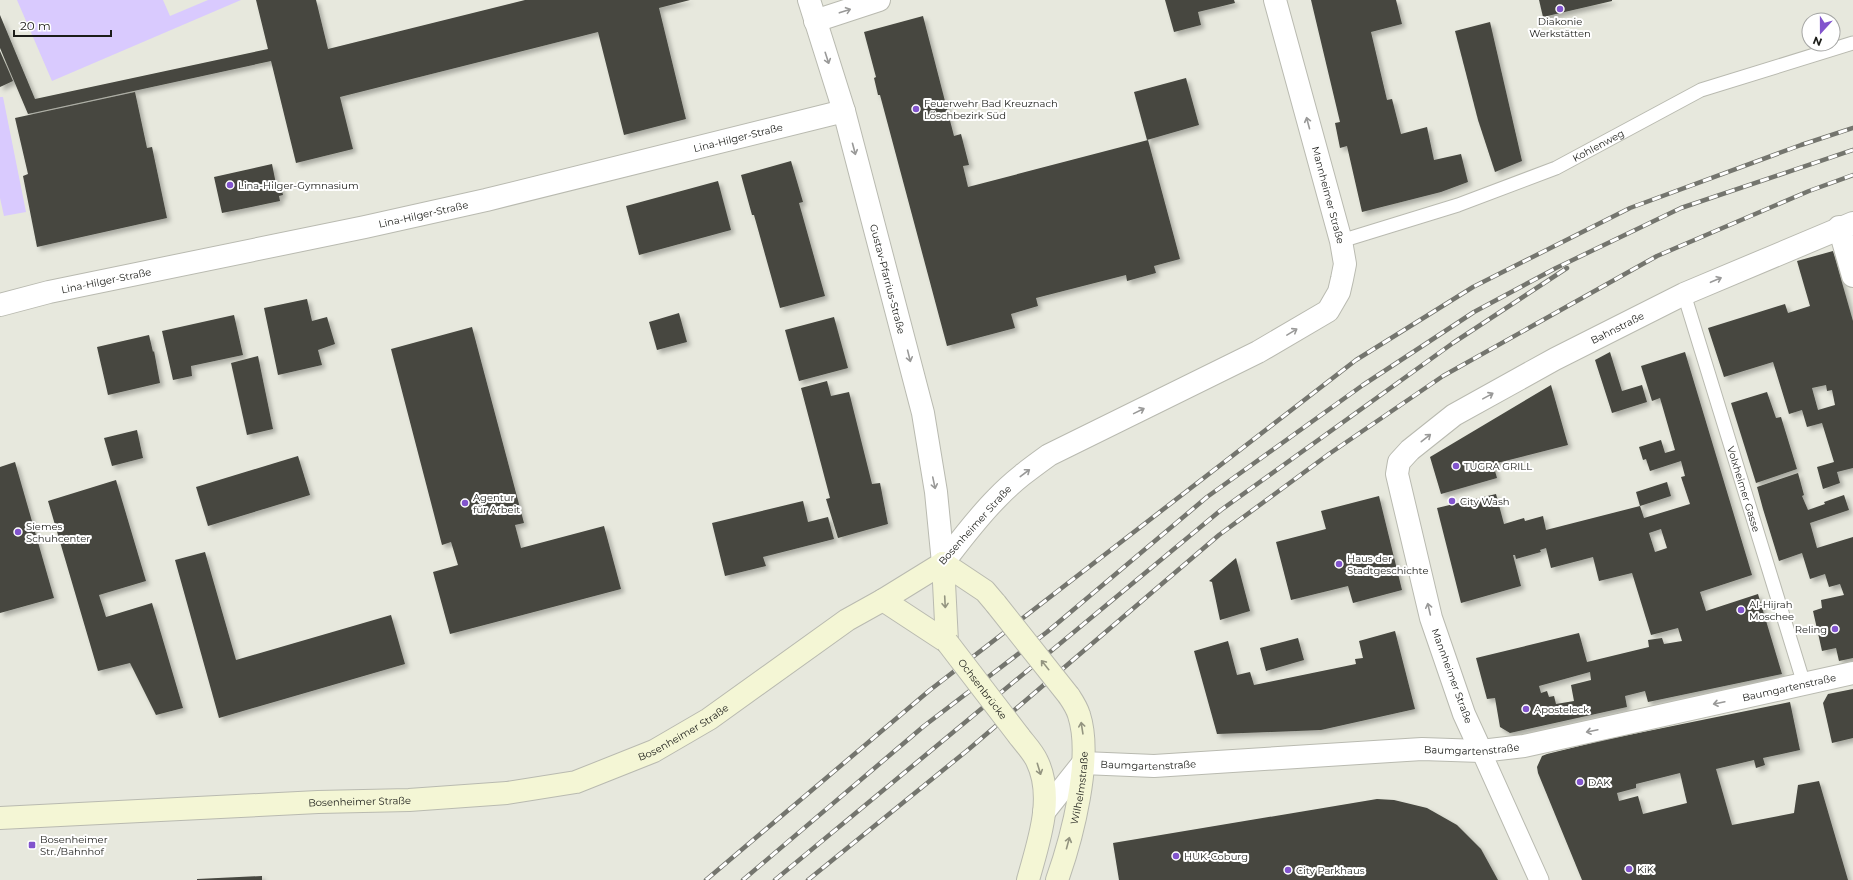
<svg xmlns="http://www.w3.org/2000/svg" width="1853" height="880" viewBox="0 0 1853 880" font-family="Montserrat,sans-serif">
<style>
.green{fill:#d9cafe}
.building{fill:#46473f;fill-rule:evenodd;filter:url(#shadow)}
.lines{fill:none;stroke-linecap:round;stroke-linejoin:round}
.service-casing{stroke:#b9bab0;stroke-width:15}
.pedestrian-casing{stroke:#b9bab0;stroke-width:21}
.minor-casing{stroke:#b9bab0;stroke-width:24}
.tertiary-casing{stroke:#b9bab0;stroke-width:24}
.secondary-casing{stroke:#b9bab0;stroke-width:24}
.service{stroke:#fff;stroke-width:13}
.pedestrian{stroke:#fff;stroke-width:19}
.minor{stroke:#fff;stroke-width:22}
.tertiary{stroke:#fff;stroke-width:22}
.secondary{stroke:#f4f6d5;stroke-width:22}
.rail-casing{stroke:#74756e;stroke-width:4.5}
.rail{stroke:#fff;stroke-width:3;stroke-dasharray:9;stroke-linecap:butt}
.secondary-bridge-casing{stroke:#b9bab0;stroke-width:24;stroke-linecap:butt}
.secondary-bridge{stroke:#f4f6d5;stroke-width:22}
.oneway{stroke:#999998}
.oneway2{stroke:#939480}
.poi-dot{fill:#8254cd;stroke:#fff;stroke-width:1.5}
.labels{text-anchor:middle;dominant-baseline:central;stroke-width:4;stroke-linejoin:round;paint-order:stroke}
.poi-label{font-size:10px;fill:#1c1d19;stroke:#fff;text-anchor:start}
.street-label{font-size:10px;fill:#1c1d19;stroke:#fff}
</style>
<defs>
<filter id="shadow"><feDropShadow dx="3.5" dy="3.5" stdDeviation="2" flood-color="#0004"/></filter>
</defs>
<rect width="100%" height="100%" fill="#e7e8dd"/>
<g class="green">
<path d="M17,0H163L170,16L208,0H241L52,81Z"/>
<path d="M0,97H3L26,212L4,216L0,198Z"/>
</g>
<g class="building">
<path d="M256,0H316L328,49L525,0H690L659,8L686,119L624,135L598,32L340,97L353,149L296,163L271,61L28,114L0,48V15L35,99L268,49Z"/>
<path d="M1165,0H1234L1235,3L1198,12L1201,25L1174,32Z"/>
<path d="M1311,0H1396L1402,24L1371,32L1387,100L1392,99L1401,134L1427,127L1434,160L1461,154L1468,182L1441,192L1362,212L1347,146L1340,148L1335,123L1340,122Z"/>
<path d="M1539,0H1612V1L1543,17Z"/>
<path d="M923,16L954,136L961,134L969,165L963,166L968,187L1148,140L1180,259L1154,266L1156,273L1127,281L1126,275L1036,298L1038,306L1011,314L1015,328L947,346L880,95H878L874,78L876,77L864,32Z"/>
<path d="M1490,22L1522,161L1495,172L1478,120L1455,31Z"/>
<path d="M0,51L13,81L0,87Z"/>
<path d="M1186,78L1199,125L1147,140L1134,92Z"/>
<path d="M135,92L147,148L152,147L167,218L37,247L23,176L28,174L15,118Z"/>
<path d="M791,161L803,202L799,203L825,296L780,308L754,215H752L741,175Z"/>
<path d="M272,164L276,184L280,183L283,195L279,196L280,201L222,213L214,177Z"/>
<path d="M718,181L731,230L639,255L626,206Z"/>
<path d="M1833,251L1853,321V468L1837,472L1840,483L1823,489L1817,467L1834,462L1822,423L1807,427L1802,410L1789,414L1773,362L1724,377L1708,328L1785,304L1788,313L1810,306L1797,261ZM1826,385L1827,391L1832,390L1835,405L1818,410L1812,388Z"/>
<path d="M307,299L312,321L327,317L335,344L318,350L322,365L278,375L264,308Z"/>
<path d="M679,313L687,342L657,350L649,322Z"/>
<path d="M234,315L243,355L191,366L192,376L173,380L162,331Z"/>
<path d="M834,317L848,368L799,381L785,330Z"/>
<path d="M472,327L524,523L515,525L521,548L604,526L621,589L450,634L433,572L458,565L451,542L442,545L391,349Z"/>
<path d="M149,335L153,352L154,351L160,383L108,395L97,347Z"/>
<path d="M1610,352L1622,391L1642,385L1647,402L1612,413L1595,360Z"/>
<path d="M1685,352L1752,575L1700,592L1706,611L1758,594L1782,674L1648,702L1645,691L1625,696L1627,707L1510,733L1500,727L1495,698L1487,699L1476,658L1579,633L1587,662L1649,647L1648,640L1662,638L1664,644L1682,641L1678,628L1651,635L1632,573L1599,581L1593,557L1551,568L1546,548L1540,550L1541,552L1516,559L1515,555H1513L1521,586L1461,603L1437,508L1496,494L1504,524L1524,518L1525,521L1543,516L1546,530L1640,506L1644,518L1690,504L1681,477L1685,476L1681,461L1650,471L1646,459L1643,460L1639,447L1661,440L1665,453L1675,450L1660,398L1652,401L1641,366ZM1661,529L1667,548L1655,552L1649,533ZM1590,672L1591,680L1571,685L1574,701L1556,704L1554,696L1549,697L1547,691L1541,693L1539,686Z"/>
<path d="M258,356L273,429L247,435L231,363Z"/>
<path d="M827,381L831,396L849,392L872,484L880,483L888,524L838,538L826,499L830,498L801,388Z"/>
<path d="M1551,385L1568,445L1493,464L1497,478L1441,494L1430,457Z"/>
<path d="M1767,392L1776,418L1781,417L1797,469L1756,483L1731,403Z"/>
<path d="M137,430L143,458L112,466L104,438Z"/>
<path d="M298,456L310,495L208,526L196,487Z"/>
<path d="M15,462L54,598L0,613V467Z"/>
<path d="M1798,473L1804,495L1802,496L1808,510L1825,504L1824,502L1844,495L1849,510L1810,523L1817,548L1853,537V658L1839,661L1836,648L1822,651L1813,611L1822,608L1821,600L1844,595L1840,584L1829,587L1825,574L1810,579L1802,553L1779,561L1763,509L1757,487Z"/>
<path d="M116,480L146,581L99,595L106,617L152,603L183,708L156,715L130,663L98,671L48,501Z"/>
<path d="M1667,482L1671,496L1640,506L1636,492Z"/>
<path d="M1379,496L1402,590L1353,603L1348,586L1291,600L1276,542L1326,529L1321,511Z"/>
<path d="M803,501L808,522L828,517L834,539L763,557L766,566L725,576L712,523Z"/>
<path d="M205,552L236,660L391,615L405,664L219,718L175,560Z"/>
<path d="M1236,558L1250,611L1220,620L1212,582L1209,581Z"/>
<path d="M1395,631L1415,709L1321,730L1217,734L1194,651L1228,641L1237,675L1250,672L1254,685L1356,664L1355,659L1363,658L1359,641Z"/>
<path d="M1298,638L1304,660L1266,671L1260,648Z"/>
<path d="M1853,689V738L1832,743L1823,703L1828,694Z"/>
<path d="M1790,702L1800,750L1763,758L1765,765L1756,768L1754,760L1716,769L1732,825L1794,813L1798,785L1819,781L1848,880H1582L1538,773L1537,767L1542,756L1547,754L1604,740ZM1680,773L1687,803L1643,814L1638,796L1619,801L1617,793L1636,788V784Z"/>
<path d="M1377,799L1394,800L1427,808L1457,825L1481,849L1498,880H1119L1113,843Z"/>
<path d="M262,876V880H197V879Z"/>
</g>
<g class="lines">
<defs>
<g id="service">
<path id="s1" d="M1341,241L1458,205L1556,168L1701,90L1853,43"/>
<path id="s2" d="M1684,294L1804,684"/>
</g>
<path id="pedestrian" d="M1481,751L1539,880"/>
<g id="minor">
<path id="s3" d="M809,0L844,111L923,413L936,492L943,563"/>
<path d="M815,21L879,0"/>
<path d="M1839,227L1853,276"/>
<path id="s4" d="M0,305L49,292L365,227L486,200L844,111"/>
<path id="s5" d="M1481,751L1464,714L1431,618L1397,474L1399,462L1410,450L1454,415L1555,359L1684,294L1853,223"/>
<path id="s6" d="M1044,812L1083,763L1154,766L1422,749L1481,751L1524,746L1853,673"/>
</g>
<path id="tertiary" d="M943,563C960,541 977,518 997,498C1013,481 1031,468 1049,455L1258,352L1328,311L1339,292L1342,279L1345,264L1341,241L1275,0"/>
<g id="secondary">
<path d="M943,563L947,642"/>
<path d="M943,563L985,591L996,604"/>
<path d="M883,600L947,642"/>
<path d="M1019,736C1025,744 1033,752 1037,761C1055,798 1038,843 1028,880"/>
<path id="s7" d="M0,818L318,802L409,800L507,793L576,782L654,751L709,719L847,620L883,600L943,563"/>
<path id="s8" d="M1057,880C1072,838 1093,758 1079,715C1077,708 1073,702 1069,696"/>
</g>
</defs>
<use href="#service" class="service-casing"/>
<use href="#pedestrian" class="pedestrian-casing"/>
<use href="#minor" class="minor-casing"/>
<use href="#tertiary" class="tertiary-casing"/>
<use href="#secondary" class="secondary-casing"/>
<use href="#service" class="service"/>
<use href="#pedestrian" class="pedestrian"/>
<use href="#minor" class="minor"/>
<use href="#tertiary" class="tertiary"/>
<use href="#secondary" class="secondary"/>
<defs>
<g id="rail">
<path d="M706,880L930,690L1356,360L1473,287L1630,208L1801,145L1853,128"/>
<path d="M743,880L924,726L1047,632L1207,497L1363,385L1474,312L1556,268L1681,208L1853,150"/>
<path d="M775,880L1221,510L1453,343L1567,268"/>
<path d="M808,880L969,749L1219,535L1329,454L1443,376L1657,256L1809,191L1853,175"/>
</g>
</defs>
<use href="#rail" class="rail-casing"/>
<use href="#rail" class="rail"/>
<defs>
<g id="secondary-bridge">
<path d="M996,604L1069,696"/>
<path id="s9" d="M947,642L1019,736"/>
</g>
</defs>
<use href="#secondary-bridge" class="secondary-bridge-casing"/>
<use href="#secondary-bridge" class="secondary-bridge"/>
</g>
<defs><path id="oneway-shaft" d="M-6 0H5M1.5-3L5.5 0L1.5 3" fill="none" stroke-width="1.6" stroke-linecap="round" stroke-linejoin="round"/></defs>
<g class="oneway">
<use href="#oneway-shaft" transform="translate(845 11) rotate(-18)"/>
<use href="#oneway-shaft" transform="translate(827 58) rotate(72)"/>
<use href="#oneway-shaft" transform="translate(1308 123) rotate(-105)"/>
<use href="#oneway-shaft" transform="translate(854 149) rotate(75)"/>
<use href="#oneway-shaft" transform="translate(1716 280) rotate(-23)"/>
<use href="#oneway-shaft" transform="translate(1292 332) rotate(-31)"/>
<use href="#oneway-shaft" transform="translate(909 356) rotate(76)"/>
<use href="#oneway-shaft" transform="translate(1488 396) rotate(-29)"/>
<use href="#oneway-shaft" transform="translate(1139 411) rotate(-26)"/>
<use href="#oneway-shaft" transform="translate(1426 438) rotate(-38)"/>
<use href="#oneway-shaft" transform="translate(1025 473) rotate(-37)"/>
<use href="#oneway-shaft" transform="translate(934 483) rotate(78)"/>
<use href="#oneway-shaft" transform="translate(1429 609) rotate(-103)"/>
<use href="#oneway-shaft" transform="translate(1719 703) rotate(168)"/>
<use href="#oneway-shaft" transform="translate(1592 731) rotate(168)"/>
</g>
<g class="oneway2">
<use href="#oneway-shaft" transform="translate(945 602) rotate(87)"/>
<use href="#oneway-shaft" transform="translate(1045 665) rotate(-129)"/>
<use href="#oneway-shaft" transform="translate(1082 728) rotate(-99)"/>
<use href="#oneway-shaft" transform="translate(1039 769) rotate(73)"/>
<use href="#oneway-shaft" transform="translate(1068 843) rotate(-75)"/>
</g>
<g class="poi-dot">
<circle cx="1560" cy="9" r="4"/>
<circle cx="916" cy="109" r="4"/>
<circle cx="230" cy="185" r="4"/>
<circle cx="1456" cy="466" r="4"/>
<circle cx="1452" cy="501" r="4"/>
<circle cx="465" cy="503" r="4"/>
<circle cx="18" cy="532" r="4"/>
<circle cx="1339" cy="564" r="4"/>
<circle cx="1741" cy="610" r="4"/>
<circle cx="1835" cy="629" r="4"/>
<circle cx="1526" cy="709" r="4"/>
<circle cx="1580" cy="782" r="4"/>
<rect x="28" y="841" width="8" height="8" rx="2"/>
<circle cx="1176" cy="856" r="4"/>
<circle cx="1629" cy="869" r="4"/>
<circle cx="1288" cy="870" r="4"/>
</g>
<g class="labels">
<g class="poi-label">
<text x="1560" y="21" text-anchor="middle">Diakonie<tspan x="1560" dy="12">Werkstätten</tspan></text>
<text x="924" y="103">Feuerwehr Bad Kreuznach<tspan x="924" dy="12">Löschbezirk Süd</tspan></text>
<text x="238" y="185">Lina-Hilger-Gymnasium</text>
<text x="1464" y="466">TUGRA GRILL</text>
<text x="473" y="497">Agentur<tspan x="473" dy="12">für Arbeit</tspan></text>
<text x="1460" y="501">City Wash</text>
<text x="26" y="526">Siemes<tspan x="26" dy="12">Schuhcenter</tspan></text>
<text x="1347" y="558">Haus der<tspan x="1347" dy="12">Stadtgeschichte</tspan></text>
<text x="1749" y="604">Al-Hijrah<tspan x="1749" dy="12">Moschee</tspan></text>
<text x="1827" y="629" text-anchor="end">Reling</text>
<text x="1534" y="709">Aposteleck</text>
<text x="1588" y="782">DAK</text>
<text x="40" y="839">Bosenheimer<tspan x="40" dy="12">Str./Bahnhof</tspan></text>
<text x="1184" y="856">HUK-Coburg</text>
<text x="1637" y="869">KiK</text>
<text x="1296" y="870">City Parkhaus</text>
</g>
<g class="street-label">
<text stroke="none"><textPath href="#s4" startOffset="757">Lina-Hilger-Straße</textPath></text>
<text stroke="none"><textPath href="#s1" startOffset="275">Kohlenweg</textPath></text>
<text transform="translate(1328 195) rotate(75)">Mannheimer Straße</text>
<text stroke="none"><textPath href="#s4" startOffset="433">Lina-Hilger-Straße</textPath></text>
<text stroke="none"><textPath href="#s3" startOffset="290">Gustav-Pfarrius-Straße</textPath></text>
<text stroke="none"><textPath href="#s4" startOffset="109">Lina-Hilger-Straße</textPath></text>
<text stroke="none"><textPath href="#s5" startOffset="560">Bahnstraße</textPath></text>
<text stroke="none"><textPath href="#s2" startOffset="204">Volxheimer Gasse</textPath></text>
<text transform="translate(975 525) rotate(-48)">Bosenheimer Straße</text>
<text transform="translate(1452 676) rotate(70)">Mannheimer Straße</text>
<text stroke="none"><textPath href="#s6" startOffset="776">Baumgartenstraße</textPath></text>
<text stroke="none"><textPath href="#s9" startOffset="59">Ochsenbrücke</textPath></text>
<text stroke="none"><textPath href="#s7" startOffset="696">Bosenheimer Straße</textPath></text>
<text stroke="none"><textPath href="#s6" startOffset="452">Baumgartenstraße</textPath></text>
<text stroke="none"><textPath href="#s6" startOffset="128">Baumgartenstraße</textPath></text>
<text stroke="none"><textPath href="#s8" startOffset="95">Wilhelmstraße</textPath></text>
<text stroke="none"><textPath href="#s7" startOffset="360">Bosenheimer Straße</textPath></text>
</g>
</g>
<g transform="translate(1821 32) rotate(201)"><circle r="19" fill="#ffffff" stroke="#a4a5a3"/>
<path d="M0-3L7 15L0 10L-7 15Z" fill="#8254cd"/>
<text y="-6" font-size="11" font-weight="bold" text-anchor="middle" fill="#1c1d19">N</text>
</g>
<path d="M14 30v6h97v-6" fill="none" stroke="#1c1d19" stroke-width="2"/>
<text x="20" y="30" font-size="12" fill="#1c1d19" stroke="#ffffff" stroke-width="3" paint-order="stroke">20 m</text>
</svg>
